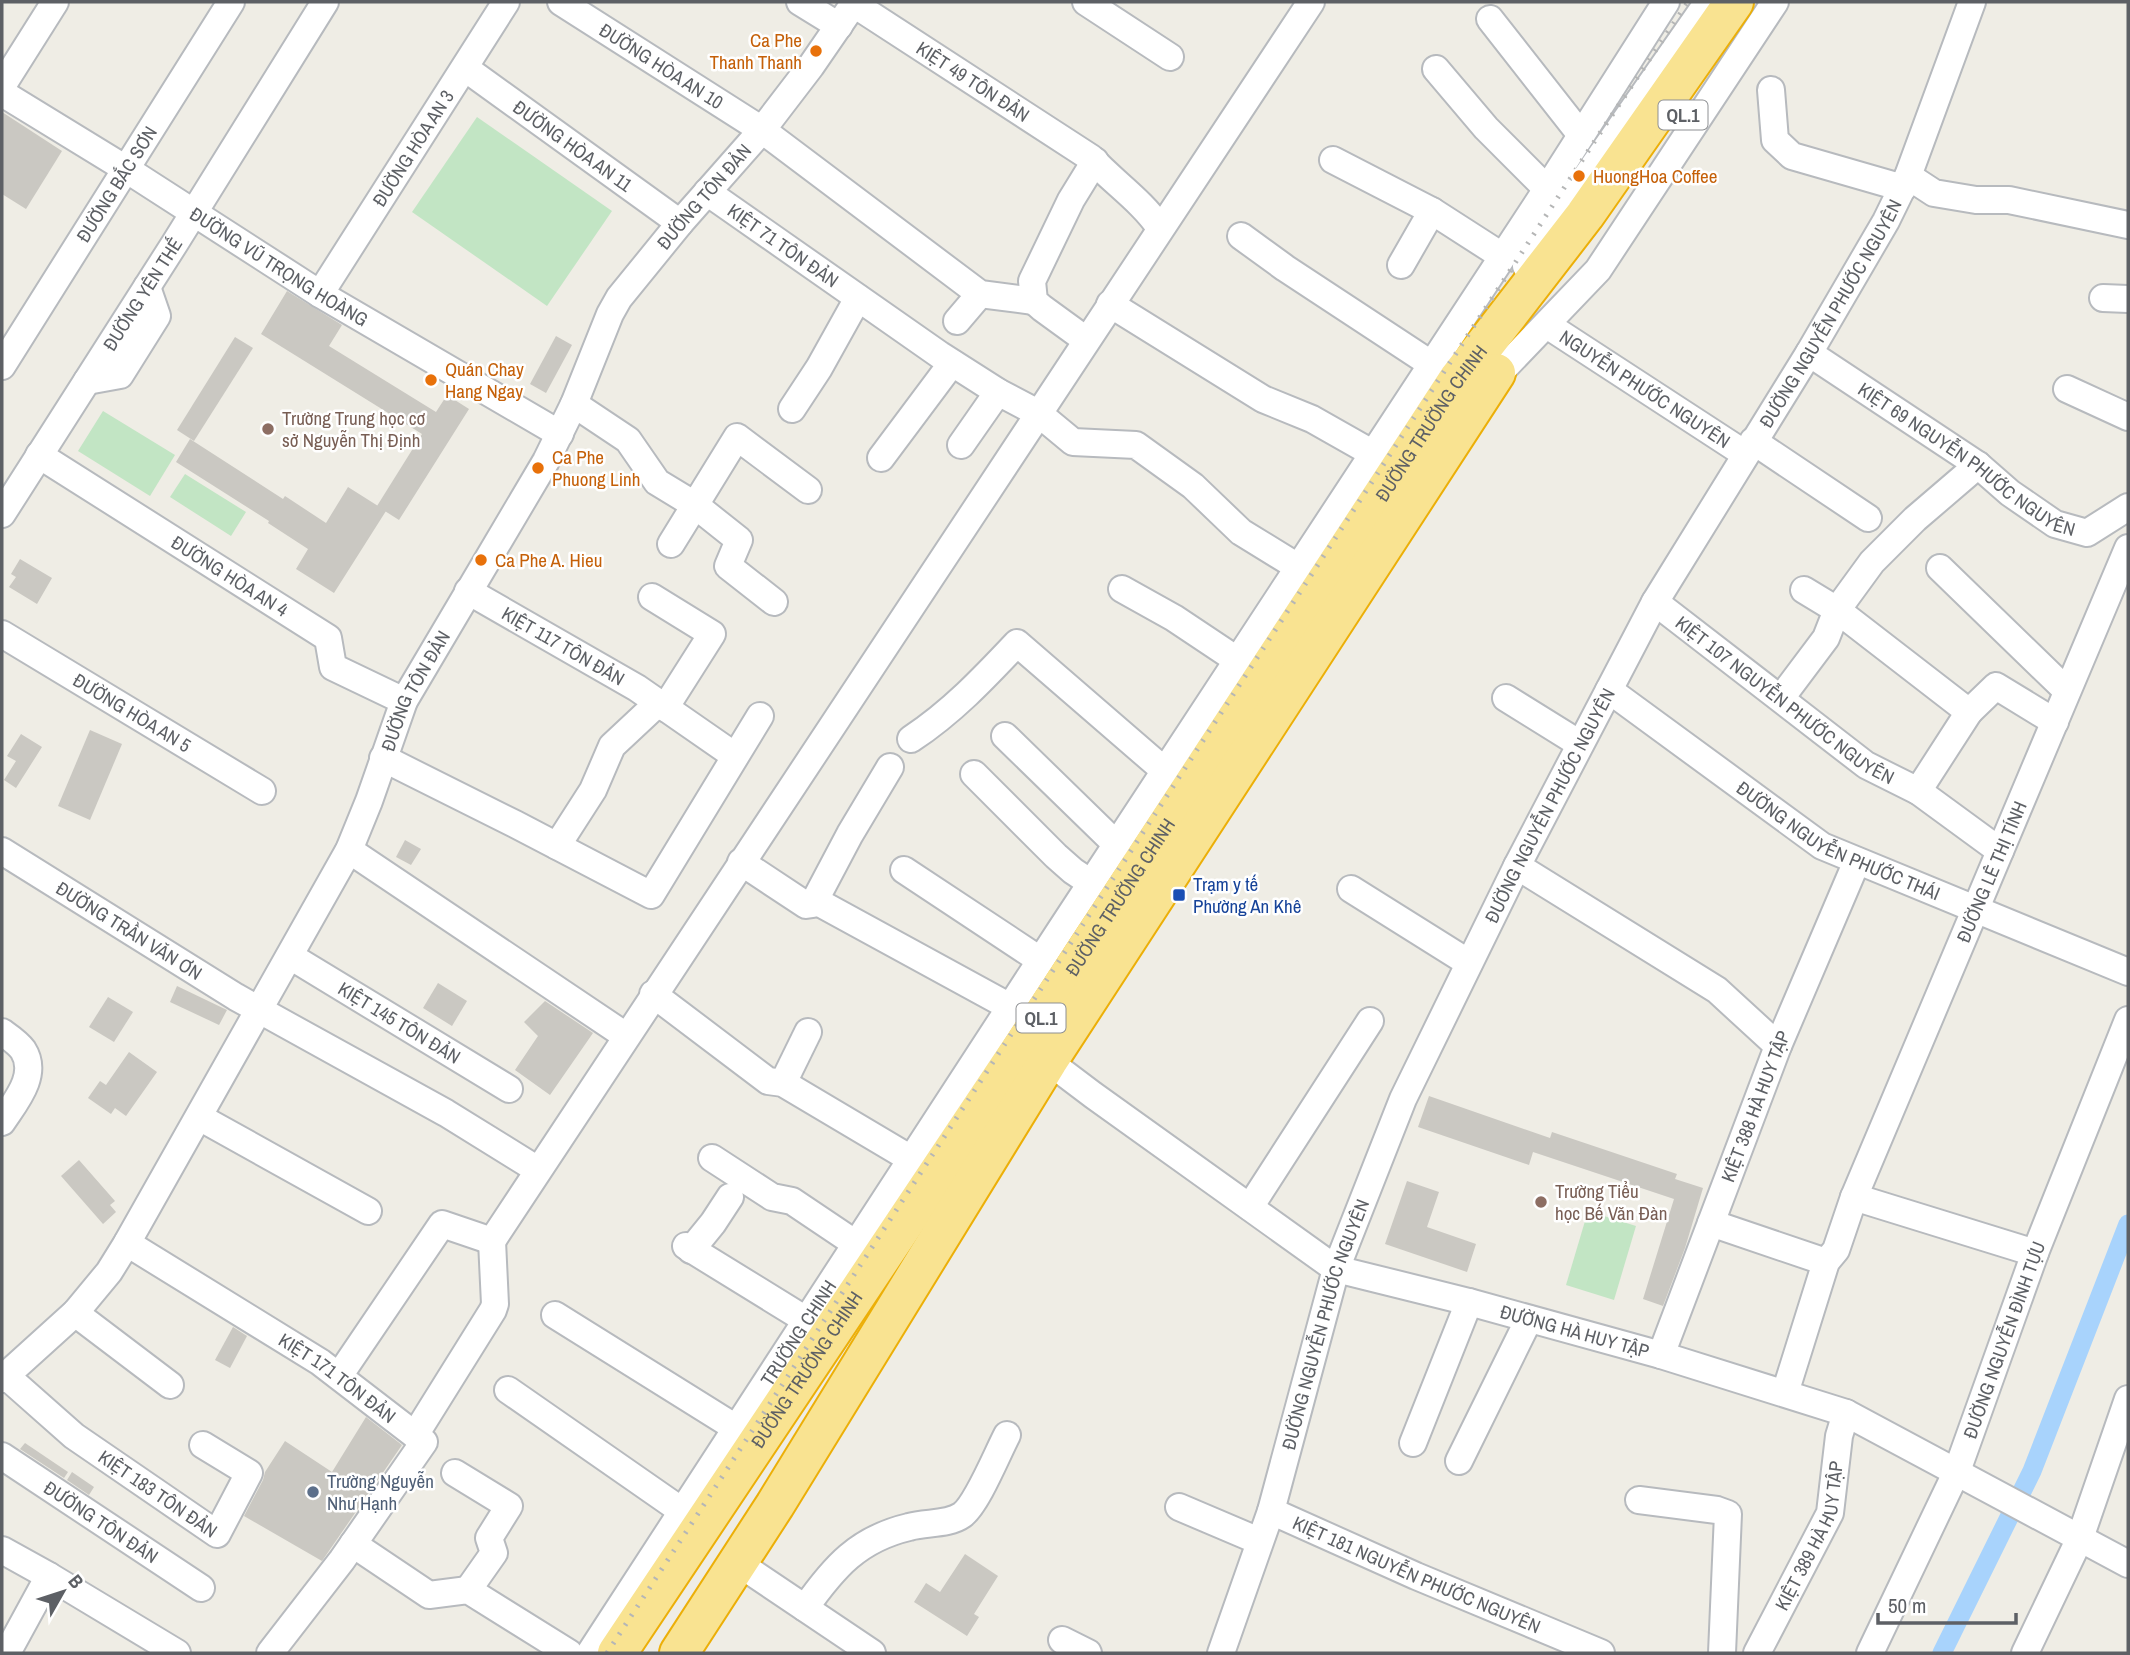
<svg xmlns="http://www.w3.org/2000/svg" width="2130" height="1655" viewBox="0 0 2130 1655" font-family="'Archivo Narrow',sans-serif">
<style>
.green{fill:#c2e5c4}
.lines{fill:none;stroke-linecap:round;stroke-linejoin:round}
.canal{stroke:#a8d3fc;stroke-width:19}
.building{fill:#cac8c2}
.minor-casing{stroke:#b7babe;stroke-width:30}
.highway-casing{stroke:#ecaf08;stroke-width:42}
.minor{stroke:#fff;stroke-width:26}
.highway{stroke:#f9e391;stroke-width:38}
.rail{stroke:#b5b6b6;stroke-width:5;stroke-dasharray:2 9;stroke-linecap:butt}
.food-dot{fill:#e8710a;stroke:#fff;stroke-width:2.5}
.education-dot{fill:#8d6e63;stroke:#fff;stroke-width:2.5}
.transit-dot{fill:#1a4fb4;stroke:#fff;stroke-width:2.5}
.service-dot{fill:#5c6f8a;stroke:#fff;stroke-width:2.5}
.labels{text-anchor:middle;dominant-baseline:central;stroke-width:5;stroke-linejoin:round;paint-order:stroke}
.shield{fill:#fff;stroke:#8e9093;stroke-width:2}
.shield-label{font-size:18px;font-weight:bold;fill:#5d6065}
.food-label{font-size:19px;fill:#c56008;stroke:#fff;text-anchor:start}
.street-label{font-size:19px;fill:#5d6065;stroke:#fff}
.education-label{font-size:19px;fill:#785e54;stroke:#fff;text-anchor:start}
.transit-label{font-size:19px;fill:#164399;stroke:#fff;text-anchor:start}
.service-label{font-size:19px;fill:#4e5e75;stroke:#fff;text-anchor:start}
</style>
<rect width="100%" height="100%" fill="#efede5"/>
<g class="green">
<path d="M477,117L612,211L547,306L412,212Z"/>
<path d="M103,411L175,455L150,496L78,451Z"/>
<path d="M185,474L246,512L231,536L170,497Z"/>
<path d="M1588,1211L1636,1226L1614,1300L1566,1285Z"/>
</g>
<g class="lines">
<path class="canal" d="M1942,1653L2032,1471L2128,1224"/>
</g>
<g class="building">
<path d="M2,112L62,151L26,209L2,194Z"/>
<path d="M287,291L342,325L329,346L436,412L447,395L469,409L399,520L377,506L422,434L261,334Z"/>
<path d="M556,336L572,345L546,393L530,384Z"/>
<path d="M235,337L253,348L194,441L177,430Z"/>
<path d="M190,439L283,499L285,496L326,523L348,487L386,511L334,593L296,569L308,549L268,523L269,521L176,462Z"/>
<path d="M20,559L52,578L37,604L9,587L16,577L11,574Z"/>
<path d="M90,730L122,744L90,820L58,806Z"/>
<path d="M21,734L42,747L16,788L4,780L16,761L7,756Z"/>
<path d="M405,840L421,849L411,865L396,857Z"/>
<path d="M438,983L467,1001L452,1026L423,1008Z"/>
<path d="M177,986L227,1010L219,1025L170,1002Z"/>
<path d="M108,997L133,1012L114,1042L89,1027Z"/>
<path d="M545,1001L593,1033L550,1095L515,1070L538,1036L524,1022Z"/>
<path d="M129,1052L157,1072L126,1116L115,1108L111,1114L88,1098L100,1081L106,1085Z"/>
<path d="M1429,1096L1550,1138L1552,1132L1677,1174L1675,1179L1703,1188L1685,1248L1663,1306L1643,1299L1674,1199L1533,1152L1529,1165L1418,1127Z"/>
<path d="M79,1160L115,1201L110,1205L116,1212L103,1224L61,1176Z"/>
<path d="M1407,1181L1439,1192L1427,1227L1476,1244L1467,1272L1385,1244Z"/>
<path d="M233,1327L247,1336L230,1368L215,1360Z"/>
<path d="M366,1417L402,1445L322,1561L244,1516L263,1480L265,1472L285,1441L332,1472Z"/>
<path d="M25,1443L68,1472L64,1478L20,1449Z"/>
<path d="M72,1472L94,1487L89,1495L67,1480Z"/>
<path d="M965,1554L998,1576L974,1614L979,1617L967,1636L914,1602L926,1583L940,1592Z"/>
</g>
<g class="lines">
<defs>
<g id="minor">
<path id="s1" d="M561,2L762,130L980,294L1034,301"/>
<path d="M800,2L839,26"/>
<path d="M1086,2L1170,57"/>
<path id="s2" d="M854,4L1091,158C1113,182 1142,201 1160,228"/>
<path d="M1490,19L1581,135"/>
<path id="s3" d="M465,68L680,223"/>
<path d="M1436,69L1486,128L1547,189"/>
<path d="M2,86L55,2"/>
<path d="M1771,90L1775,140L1792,156L1903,188"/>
<path id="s4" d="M2,93L126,169L320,294L560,434"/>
<path d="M1333,160L1432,211L1502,256"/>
<path d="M1908,176L1934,193L1976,200H2009L2128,225"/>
<path id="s5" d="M707,192L940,355L998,392L1038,413L1073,442L1136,445L1193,486L1241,532L1298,567"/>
<path d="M1241,236L1285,268L1431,364"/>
<path d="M1401,265L1432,211"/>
<path d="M1526,266L1542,240L1708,2"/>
<path id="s6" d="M320,294L506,2"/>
<path d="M2103,298L2128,299"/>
<path d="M1110,304L1263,399L1312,419L1372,453"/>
<path d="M957,321L980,294"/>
<path id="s7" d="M1547,325L1745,454"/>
<path d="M1086,340L1042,308L1034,301L1032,281L1071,200L1095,161"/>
<path id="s8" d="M1809,353L1978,465L2010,493L2055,524L2087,533L2128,507"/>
<path id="s9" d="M2,366L231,2"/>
<path d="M87,381L120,375L157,316L147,287"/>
<path d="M1485,388L1598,270L1775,2"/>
<path d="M2067,389L2128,417"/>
<path d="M574,404L628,440L657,482L695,505L739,540L728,566L774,602"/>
<path d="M792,409L819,368L858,298"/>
<path d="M1753,441L1868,518"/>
<path d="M961,445L998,392"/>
<path id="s10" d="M39,455L328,638L333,667L404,701"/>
<path d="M881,458L952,363"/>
<path id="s11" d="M2,514L175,243L325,2"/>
<path d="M671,544L737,437L808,490"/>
<path d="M1940,568L2067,691"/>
<path d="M1122,589L1174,618L1237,660"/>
<path d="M1804,590L1837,610L1969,712L1996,686L2055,722"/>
<path id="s12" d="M468,591L637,688L735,756"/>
<path d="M652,597L712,634L665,708"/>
<path id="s13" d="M1655,602L1866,765L1918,791L1969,712"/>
<path id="s14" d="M2,634L262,791"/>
<path id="s15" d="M1609,690L1822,846L2128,972"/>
<path d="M1506,698L1580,744"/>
<path d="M1781,698L1826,638L1837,610L1872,562L1915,519L1978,465"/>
<path d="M1005,736L1117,845"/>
<path d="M911,739C952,712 984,678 1017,643L1165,771"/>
<path d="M383,758L515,824L651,895L760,716"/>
<path d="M974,774L1056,856L1073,871L1091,883"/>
<path d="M1918,791L2000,851"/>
<path d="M557,846L593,790L612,746L658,703"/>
<path d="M349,850L626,1036"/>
<path id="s16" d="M2,851L236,997L446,1113L538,1170"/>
<path d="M741,862L806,905L813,904L850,834L890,767"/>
<path d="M1517,866L1717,990L1778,1046"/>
<path d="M904,870L1040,960"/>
<path d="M1351,889L1469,963"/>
<path d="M816,901L1010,1007"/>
<path id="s17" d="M290,956L509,1089"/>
<path d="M653,994L768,1081L783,1083L911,1159"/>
<path d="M2,1032C9,1037 18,1043 23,1050C39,1075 15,1102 2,1122"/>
<path id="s18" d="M1048,1061L1093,1095L1336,1269L1469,1302L1661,1355L1846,1413L2128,1564"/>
<path d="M783,1083L808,1032"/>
<path d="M199,1117L368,1211"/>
<path d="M712,1158L772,1197L792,1201L856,1244"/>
<path d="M1854,1197L2035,1253"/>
<path d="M1250,1207L1370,1021"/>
<path d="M1711,1223L1826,1262"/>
<path id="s19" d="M127,1243L320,1362L424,1442L342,1560L270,1653"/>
<path d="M686,1246L806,1320"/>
<path d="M691,1250L713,1223L730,1197"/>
<path d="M75,1313L170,1385"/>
<path d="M555,1315L736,1428"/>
<path id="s20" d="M1661,1355L1778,1046L1857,861"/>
<path id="s21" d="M5,1375L74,1436L217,1534L249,1473L203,1445"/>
<path d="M339,1376L442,1224L492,1241L1311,2"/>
<path id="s22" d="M2,1379L75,1313L109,1272L127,1243L349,850L369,801L404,701L546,461L574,404L610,314L619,298L680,223L762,130L811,66L855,2"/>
<path d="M508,1390L682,1511"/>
<path id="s23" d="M1785,1393L1826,1262L1836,1250L1854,1197L2128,548"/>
<path d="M415,1435L493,1310L495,1304L492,1241"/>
<path d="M1413,1443L1469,1302"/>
<path id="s24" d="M2,1456L201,1588"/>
<path d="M1459,1461L1529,1319"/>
<path d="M455,1473L509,1506L489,1538L494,1553L468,1590"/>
<path d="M1639,1500L1717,1510L1728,1514L1722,1653"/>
<path d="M1179,1507L1259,1541"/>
<path id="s25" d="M1271,1511L1416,1576L1601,1653"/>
<path d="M353,1544L429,1595L468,1590L569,1653"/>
<path d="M2,1550L49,1576L177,1653"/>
<path d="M738,1563L872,1653"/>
<path d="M805,1608C834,1567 858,1539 909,1527C926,1522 948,1525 962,1515C977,1504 997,1454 1007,1435"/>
<path d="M1062,1640L1088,1653"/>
<path d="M7,1653L49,1576"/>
<path id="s26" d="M590,1653L1061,929L1547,189L1666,2"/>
<path id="s27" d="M1221,1653L1271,1511L1336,1269L1403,1099L1517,866L1655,602L1809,353L1886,221L1908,176L1972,2"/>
<path id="s28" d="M1757,1653L1830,1513L1839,1436L1846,1413"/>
<path id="s29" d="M1870,1653L1957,1471L2035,1253L2128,1020"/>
<path d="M2025,1653L2080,1538L2128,1399"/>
</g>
<g id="highway">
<path id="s30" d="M617,1653L1022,1047L1459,378L1585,215L1734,2"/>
<path d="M679,1653L775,1505L1048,1061L1496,373"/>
</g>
</defs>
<use href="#minor" class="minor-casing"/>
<use href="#highway" class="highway-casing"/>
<use href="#minor" class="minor"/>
<use href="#highway" class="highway"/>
<path class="rail" d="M607,1653L1598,136L1688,2"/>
</g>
<g class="food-dot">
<circle cx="816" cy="51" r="7"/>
<circle cx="1579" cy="176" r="7"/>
<circle cx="431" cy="380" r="7"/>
<circle cx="538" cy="468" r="7"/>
<circle cx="481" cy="560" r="7"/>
</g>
<g class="education-dot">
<circle cx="268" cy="429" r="7"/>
<circle cx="1541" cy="1202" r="7"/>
</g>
<rect class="transit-dot" x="1172" y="888" width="14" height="14" rx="3.5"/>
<circle class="service-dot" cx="313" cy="1492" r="7"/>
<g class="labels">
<g class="shield">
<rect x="1658.5" y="100.5" width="49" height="29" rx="5"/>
<rect x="1016.5" y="1003.5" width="49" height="29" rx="5"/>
</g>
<g class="shield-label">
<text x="1683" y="115">QL.1</text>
<text x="1041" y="1018">QL.1</text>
</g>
<g class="food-label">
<text x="802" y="40" text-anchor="end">Ca Phe<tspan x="802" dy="22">Thanh Thanh</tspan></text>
<text x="1593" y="176">HuongHoa Coffee</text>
<text x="445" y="369">Quán Chay<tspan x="445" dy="22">Hang Ngay</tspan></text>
<text x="552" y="457">Ca Phe<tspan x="552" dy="22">Phuong Linh</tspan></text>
<text x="495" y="560">Ca Phe A. Hieu</text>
</g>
<g class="street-label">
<text stroke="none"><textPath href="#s1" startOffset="119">ĐƯỜNG HÒA AN 10</textPath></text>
<text stroke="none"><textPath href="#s2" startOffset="142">KIỆT 49 TÔN ĐẢN</textPath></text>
<text stroke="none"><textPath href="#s3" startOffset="133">ĐƯỜNG HÒA AN 11</textPath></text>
<text stroke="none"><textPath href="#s6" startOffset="173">ĐƯỜNG HÒA AN 3</textPath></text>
<text stroke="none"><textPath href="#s9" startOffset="215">ĐƯỜNG BẮC SƠN</textPath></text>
<text stroke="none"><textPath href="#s22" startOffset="1386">ĐƯỜNG TÔN ĐẢN</textPath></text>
<text stroke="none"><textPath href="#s5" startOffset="93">KIỆT 71 TÔN ĐẢN</textPath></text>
<text stroke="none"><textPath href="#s4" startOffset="327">ĐƯỜNG VŨ TRỌNG HOÀNG</textPath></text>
<text stroke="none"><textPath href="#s11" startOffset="261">ĐƯỜNG YÊN THẾ</textPath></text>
<text stroke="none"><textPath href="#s27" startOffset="1479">ĐƯỜNG NGUYỄN PHƯỚC NGUYÊN</textPath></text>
<text stroke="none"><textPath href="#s7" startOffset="117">NGUYỄN PHƯỚC NGUYÊN</textPath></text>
<text stroke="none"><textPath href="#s30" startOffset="1475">ĐƯỜNG TRƯỜNG CHINH</textPath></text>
<text stroke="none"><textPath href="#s8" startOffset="191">KIỆT 69 NGUYỄN PHƯỚC NGUYÊN</textPath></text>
<text stroke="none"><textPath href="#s10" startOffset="226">ĐƯỜNG HÒA AN 4</textPath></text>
<text stroke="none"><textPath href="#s12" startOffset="110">KIỆT 117 TÔN ĐẢN</textPath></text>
<text stroke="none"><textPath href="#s22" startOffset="810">ĐƯỜNG TÔN ĐẢN</textPath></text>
<text stroke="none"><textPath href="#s13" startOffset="163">KIỆT 107 NGUYỄN PHƯỚC NGUYÊN</textPath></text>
<text stroke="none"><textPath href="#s14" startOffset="152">ĐƯỜNG HÒA AN 5</textPath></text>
<text stroke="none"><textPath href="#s27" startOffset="912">ĐƯỜNG NGUYỄN PHƯỚC NGUYÊN</textPath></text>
<text stroke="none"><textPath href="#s15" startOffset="276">ĐƯỜNG NGUYỄN PHƯỚC THÁI</textPath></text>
<text stroke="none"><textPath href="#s23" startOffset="562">ĐƯỜNG LÊ THỊ TÍNH</textPath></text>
<text stroke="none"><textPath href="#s30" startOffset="908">ĐƯỜNG TRƯỜNG CHINH</textPath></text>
<text stroke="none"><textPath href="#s16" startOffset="150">ĐƯỜNG TRẦN VĂN ƠN</textPath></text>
<text stroke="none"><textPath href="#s17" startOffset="128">KIỆT 145 TÔN ĐẢN</textPath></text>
<text stroke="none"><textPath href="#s20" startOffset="266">KIỆT 388 HÀ HUY TẬP</textPath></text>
<text stroke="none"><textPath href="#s27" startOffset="345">ĐƯỜNG NGUYỄN PHƯỚC NGUYÊN</textPath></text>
<text stroke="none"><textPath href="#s18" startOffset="602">ĐƯỜNG HÀ HUY TẬP</textPath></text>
<text stroke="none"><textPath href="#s26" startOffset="382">TRƯỜNG CHINH</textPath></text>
<text stroke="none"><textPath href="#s29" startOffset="341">ĐƯỜNG NGUYỄN ĐÌNH TỰU</textPath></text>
<text stroke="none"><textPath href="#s30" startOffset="341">ĐƯỜNG TRƯỜNG CHINH</textPath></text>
<text stroke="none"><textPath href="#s19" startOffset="250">KIỆT 171 TÔN ĐẢN</textPath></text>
<text stroke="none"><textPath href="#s21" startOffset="194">KIỆT 183 TÔN ĐẢN</textPath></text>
<text stroke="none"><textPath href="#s24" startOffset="119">ĐƯỜNG TÔN ĐẢN</textPath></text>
<text stroke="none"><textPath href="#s28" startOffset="130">KIỆT 389 HÀ HUY TẬP</textPath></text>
<text stroke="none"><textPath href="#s25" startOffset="159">KIỆT 181 NGUYỄN PHƯỚC NGUYÊN</textPath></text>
</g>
<g class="education-label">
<text x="282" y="418">Trường Trung học cơ<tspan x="282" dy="22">sở Nguyễn Thị Định</tspan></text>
<text x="1555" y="1191">Trường Tiểu<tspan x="1555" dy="22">học Bế Văn Đàn</tspan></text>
</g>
<g class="transit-label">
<text x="1193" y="884">Trạm y tế<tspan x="1193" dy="22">Phường An Khê</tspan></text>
</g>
<g class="service-label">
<text x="327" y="1481">Trường Nguyễn<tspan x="327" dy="22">Như Hạnh</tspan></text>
</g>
</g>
<rect width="2130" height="1655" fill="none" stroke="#5d6065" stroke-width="7"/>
<g transform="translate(63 1592) rotate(51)" stroke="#ffffff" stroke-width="5" paint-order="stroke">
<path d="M0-5L12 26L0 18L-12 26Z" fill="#5d6065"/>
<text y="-10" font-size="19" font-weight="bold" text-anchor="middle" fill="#5d6065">B</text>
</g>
<path d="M1878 1613v10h138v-10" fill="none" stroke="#5d6065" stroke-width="3.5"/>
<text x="1888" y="1613" font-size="21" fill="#5d6065" stroke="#ffffff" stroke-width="5" paint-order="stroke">50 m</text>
</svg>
